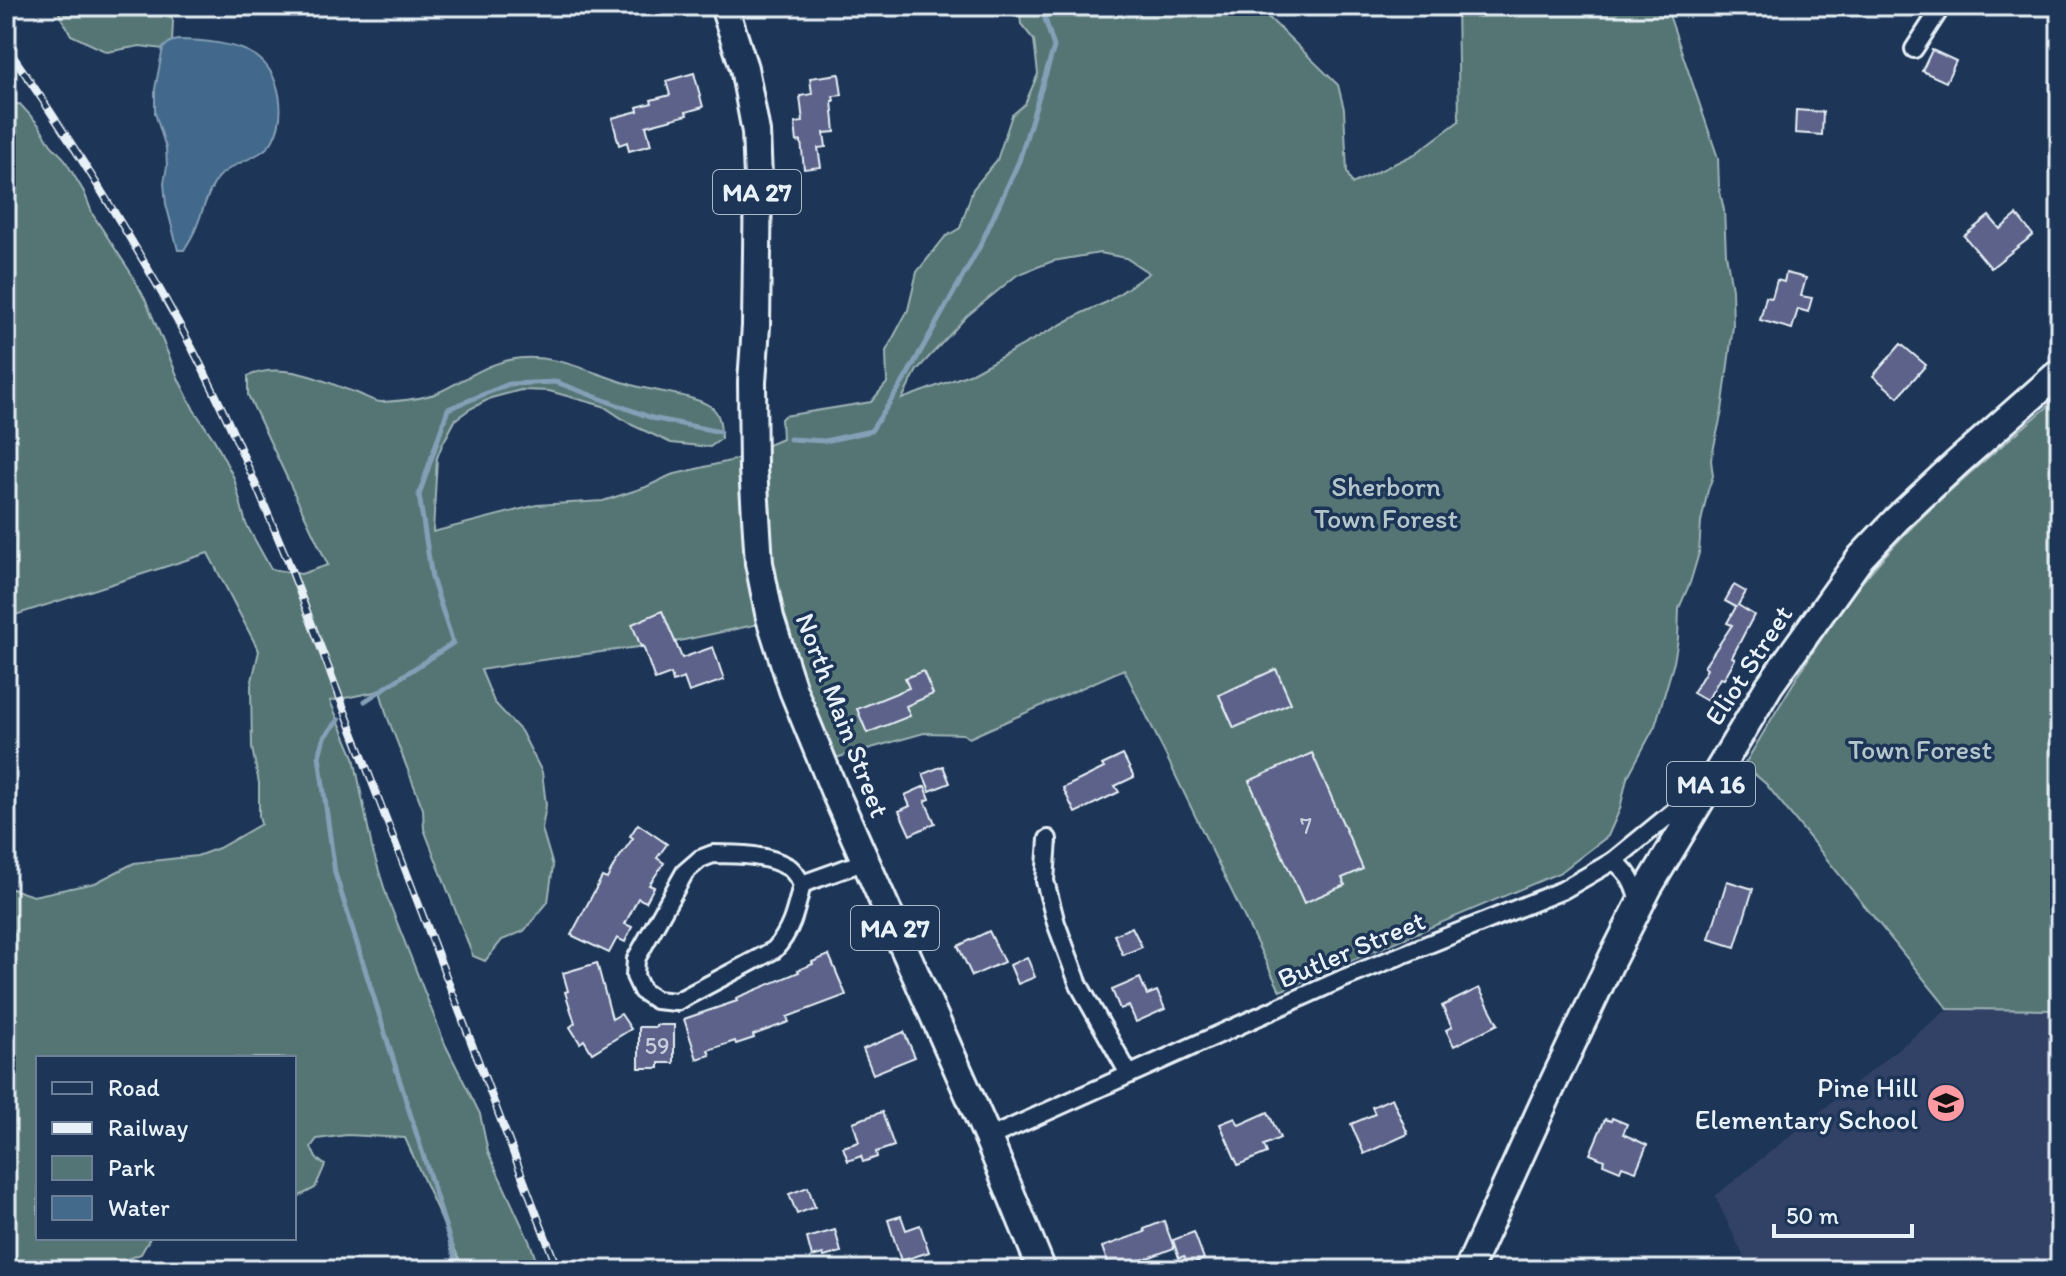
<svg xmlns="http://www.w3.org/2000/svg" width="2066" height="1276" viewBox="0 0 2066 1276" font-family="Itim,sans-serif">
<style>
.built{fill:#304266}
.green{fill:#547575;stroke:#9eb3b6;stroke-width:2;fill-rule:evenodd}
.water{fill:#43698b;stroke:#859fb7;stroke-width:2}
.lines{fill:none;stroke-linecap:round;stroke-linejoin:round}
.stream{stroke:#859fb7;stroke-width:5}
.building{fill:#5b6289;stroke:#e8f1f8;stroke-width:2}
.minor-casing{stroke:#e8f1f8;stroke-width:22}
.primary-casing{stroke:#e8f1f8;stroke-width:32}
.minor{stroke:#1d3557;stroke-width:16}
.primary{stroke:#1d3557;stroke-width:26}
.rail-casing{stroke:#e8f1f8;stroke-width:8}
.rail{stroke:#1d3557;stroke-width:5;stroke-dasharray:15;stroke-linecap:butt}
.labels{text-anchor:middle;dominant-baseline:central;stroke-width:7;stroke-linejoin:round;paint-order:stroke}
.number-label{font-size:24px;fill:#c5cddc}
.shield{fill:#1d3557;stroke:#abb9c8;stroke-width:2}
.shield-label{font-size:26px;font-weight:bold;fill:#e8f1f8}
.park-label{font-size:28px;fill:#b4c6ca;stroke:#1d3557}
.street-label{font-size:28px;fill:#e8f1f8;stroke:#1d3557}
.poi-label{font-size:28px;fill:#e8f1f8;stroke:#1d3557;text-anchor:end}
</style>
<rect width="100%" height="100%" fill="#1d3557"/>
<filter id="ink" filterUnits="userSpaceOnUse"><feTurbulence type="fractalNoise" baseFrequency=".0125" numOctaves="2"/><feDisplacementMap in="SourceGraphic" scale="16" xChannelSelector="R" yChannelSelector="G"/><feConvolveMatrix kernelMatrix="1 2 1 2 8 2 1 2 1" color-interpolation-filters="sRGB"/></filter>
<g filter="url(#ink)">
<path class="built" d="M1948,1009L2060,1010V1270H1750L1715,1196Z"/>
<g class="green">
<path d="M59,6H167L173,21L172,42L163,49L140,46L107,52L71,35L58,11Z"/>
<path d="M1019,6H1257L1338,85L1344,109L1347,172L1352,184L1415,154L1459,121L1457,6H1666L1718,158L1719,187L1724,210L1726,254L1732,289L1733,326L1722,411L1711,460L1713,476L1708,490L1701,522L1699,553L1690,583L1679,608L1678,639L1674,662L1655,726L1627,778L1620,809L1608,836L1561,872L1280,991L1124,669L969,738L963,734L924,733L832,759L759,624L675,642L520,663L481,670L494,702L521,731L542,772L546,805L542,829L553,866L548,902L524,931L502,940L485,961L473,956L424,829L423,809L387,716L380,691L330,701L354,757L372,848L387,897L445,1044L480,1114L488,1152L531,1245L539,1270H464L405,1138L347,1135L317,1139L311,1147L316,1158L325,1165L315,1188L294,1199V1058H38V1238H150L141,1254L97,1270H6V887L33,896L95,883L134,863L197,856L219,848L261,824L259,816V783L252,748L251,685L259,651L208,553L6,618V105L20,104L39,125L51,145L63,157L84,192L93,215L131,273L146,301L179,380L194,410L215,441L234,478L246,524L271,569L301,574L328,565L248,395V376C284,361 320,380 354,392C364,395 372,402 382,402C399,401 422,399 437,393C462,382 482,366 509,360C554,350 596,376 639,387C658,391 693,396 710,406C721,413 721,428 721,439L710,447L671,443L632,425L603,406L549,391L521,390L491,398L470,409L456,419L442,445L437,458L433,532L537,505L603,501L646,487L671,475L734,460L782,439L781,419L784,416L871,402L887,383L886,351L908,310L917,272L945,237L960,228L973,189L997,160L1012,115L1025,104L1038,74L1034,40L1021,24ZM1100,253L1126,258L1149,273L1107,302L1082,313L972,373L902,399L917,370L967,316L1017,275L1053,261Z"/>
<path d="M2060,396V1010L1948,1009L1766,784L1744,765C1781,704 1816,641 1860,585C1917,513 1991,456 2060,396Z"/>
</g>
<path class="water" d="M178,40C200,40 237,43 256,56C281,74 287,114 273,140C263,159 232,161 218,178C207,192 203,211 196,228C193,236 188,243 184,250H178L166,204L164,183L167,166L166,148L155,113V89L163,48L170,42Z"/>
<g class="lines">
<g class="stream">
<path d="M790,439L825,441L871,431L905,379L980,246L1019,161L1054,47L1041,6"/>
<path d="M365,701L453,643L432,578L419,495L448,409L509,384L556,382L652,418L720,432"/>
<path d="M339,720L324,737L319,756L335,873L459,1270"/>
</g>
</g>
<g class="building">
<path d="M1932,50L1956,61L1946,82L1922,71Z"/>
<path d="M694,73L703,107L686,112L687,115L646,126L651,145L629,151L627,142L619,145L612,118L638,111L637,107L652,103L651,100L670,95L666,81Z"/>
<path d="M839,74L842,95L833,96L834,101H832L835,132L824,133L826,147L818,148L821,167L804,169L801,141L797,142L795,123L803,122L800,96L812,94L810,78Z"/>
<path d="M1796,110L1823,112L1822,135L1795,133Z"/>
<path d="M2017,215L2033,235L1991,268L1964,236L1989,216L2000,229Z"/>
<path d="M1786,273L1806,278L1801,296L1812,298L1808,312L1798,309L1792,329L1760,320L1766,297L1772,298L1777,280L1784,282Z"/>
<path d="M1901,344L1926,365L1898,397L1873,376Z"/>
<path d="M1734,585L1746,592L1738,605L1754,615L1732,657L1735,659L1724,679L1720,678L1707,701L1693,693L1707,669L1704,667L1732,625L1727,623L1736,607L1725,601Z"/>
<path d="M662,611L682,658L713,647L724,680L689,692L684,678L673,682L671,674L655,680L643,646L641,647L632,624Z"/>
<path d="M1276,669L1291,703L1234,728L1219,695Z"/>
<path d="M923,671L933,694L906,706L910,716L867,733L857,709L909,688L905,678Z"/>
<path d="M1312,753L1363,869L1342,878L1345,885L1304,903L1249,781Z"/>
<path d="M1123,755L1134,777L1115,786L1119,792L1075,813L1063,788L1104,768L1102,765Z"/>
<path d="M943,766L950,783L930,791L923,774Z"/>
<path d="M925,786L930,799L925,801L935,823L910,835L899,811L910,806L905,795Z"/>
<path d="M638,824L667,844L657,858L664,863L649,885L654,887L646,902L638,898L625,924L632,927L625,942L617,938L609,953L571,935L602,877L607,879L614,865L633,838L630,836Z"/>
<path d="M1727,881L1753,889L1735,947L1709,939Z"/>
<path d="M1132,927L1142,947L1123,955L1114,935Z"/>
<path d="M989,931L1004,962L972,976L958,946Z"/>
<path d="M829,955L846,995L787,1017L789,1022L753,1035L754,1038L736,1044L735,1041L708,1050L710,1055L697,1059L684,1019L737,1001L736,998L799,972L798,970L813,964L812,962Z"/>
<path d="M1027,957L1035,977L1018,984L1010,965Z"/>
<path d="M597,963L612,1019L621,1014L631,1029L592,1053L584,1040L580,1043L570,1027L575,1023L565,992L568,991L563,973Z"/>
<path d="M1140,978L1147,995L1157,991L1165,1009L1136,1022L1129,1006L1120,1009L1112,990Z"/>
<path d="M1479,988L1498,1024L1454,1046L1446,1030L1452,1027L1442,1006Z"/>
<path d="M656,1025H674V1063H659V1068H639V1027H656Z"/>
<path d="M904,1032L915,1057L873,1074L863,1049Z"/>
<path d="M1392,1098L1408,1134L1364,1154L1351,1124L1375,1114L1372,1107Z"/>
<path d="M882,1112L894,1146L876,1152L877,1157L863,1162L861,1156L848,1161L843,1147L859,1142L853,1122Z"/>
<path d="M1268,1112L1280,1138L1264,1145L1267,1153L1238,1165L1220,1124L1235,1118L1239,1125Z"/>
<path d="M1612,1118L1627,1124L1623,1134L1647,1145L1636,1171L1622,1166L1620,1171L1603,1164L1604,1160L1590,1154L1605,1119L1611,1121Z"/>
<path d="M808,1187L815,1207L797,1214L789,1194Z"/>
<path d="M901,1216L906,1230L920,1225L929,1252L901,1261L888,1220Z"/>
<path d="M1164,1221L1174,1248L1132,1264L1134,1270H1110L1102,1247L1145,1232L1144,1229Z"/>
<path d="M835,1230L841,1252L824,1257L823,1254L812,1257L807,1238Z"/>
<path d="M1194,1232L1204,1259L1188,1265L1184,1256L1179,1258L1173,1240Z"/>
</g>
<g class="lines">
<defs>
<g id="minor">
<path d="M1914,49L1942,6"/>
<path d="M1048,839L1045,881L1056,923L1079,985L1129,1074"/>
<path d="M713,854C738,854 767,854 790,868C795,872 798,878 802,884C796,909 792,931 774,950L676,1002L656,1000L642,991L635,976L636,959L685,872L700,859Z"/>
<path d="M1613,861C1630,871 1634,886 1640,903"/>
<path d="M802,884L866,861"/>
<path d="M988,1138L1342,979L1563,890L1613,861L1701,789"/>
</g>
<g id="primary">
<path d="M724,6L744,68L756,132L758,177L756,326L752,382L753,469L759,563L770,618L793,690L834,790L988,1138L1042,1270"/>
<path d="M1468,1270L1549,1092L1612,959L1648,888L1769,686L1861,557L1897,519L1957,463L2060,372"/>
</g>
</defs>
<use href="#minor" class="minor-casing"/>
<use href="#primary" class="primary-casing"/>
<use href="#minor" class="minor"/>
<use href="#primary" class="primary"/>
<defs>
<path id="rail" d="M6,46C73,143 136,243 192,348C228,416 257,488 287,559L558,1270"/>
</defs>
<use href="#rail" class="rail-casing"/>
<use href="#rail" class="rail"/>
</g>
</g>
<defs>
<symbol id="school-disc" viewBox="-11 -11 22 22"><circle r="9.5" fill="#ff9aa2" stroke="#1d3557"/><path d="M0-5L7-2L0 1L-7-2ZM-4 1L0 2.5L4 1V4Q0 6-4 4Z" fill="#111"/></symbol>
</defs>
<g fill-rule="evenodd">
<use href="#school-disc" x="1924" y="1081" width="44" height="44"/>
</g>
<g class="labels">
<g class="number-label">
<text x="1306" y="825">7</text>
<text x="657" y="1045">59</text>
</g>
<g class="shield">
<rect x="713" y="170" width="88" height="44" rx="6"/>
<rect x="1667" y="762" width="88" height="44" rx="6"/>
<rect x="851" y="906" width="88" height="44" rx="6"/>
</g>
<g class="shield-label">
<text x="757" y="192">MA 27</text>
<text x="1711" y="784">MA 16</text>
<text x="895" y="928">MA 27</text>
</g>
<g class="park-label">
<text x="1386" y="486">Sherborn<tspan x="1386" dy="32">Town Forest</tspan></text>
<text x="1920" y="749">Town Forest</text>
</g>
<g class="street-label">
<text transform="translate(1748 665) rotate(-57)">Eliot Street</text>
<text transform="translate(843 715) rotate(69)">North Main Street</text>
<text transform="translate(1351 949) rotate(-23)">Butler Street</text>
</g>
<g class="poi-label">
<text x="1918" y="1087">Pine Hill<tspan x="1918" dy="32">Elementary School</tspan></text>
</g>
</g>
<rect width="2066" height="1276" fill="none" stroke="#1d3557" stroke-width="32"/>
<rect x="16" y="16" width="2034" height="1244" fill="none" stroke="#e8f1f8" stroke-width="3" filter="url(#ink)"/>
<rect x="36" y="1056" width="260" height="184" fill="#1d3557" stroke="#6e8097" stroke-width="2"/>
<rect x="52" y="1082" width="40" height="12" fill="#1d3557" stroke="#6e8097" stroke-width="2"/>
<text x="108" y="1096" font-size="24" fill="#e8f1f8">Road</text>
<rect x="52" y="1122" width="40" height="12" fill="#e8f1f8" stroke="#6e8097" stroke-width="2"/>
<text x="108" y="1136" font-size="24" fill="#e8f1f8">Railway</text>
<rect x="52" y="1156" width="40" height="24" fill="#547575" stroke="#6e8097" stroke-width="2"/>
<text x="108" y="1176" font-size="24" fill="#e8f1f8">Park</text>
<rect x="52" y="1196" width="40" height="24" fill="#43698b" stroke="#6e8097" stroke-width="2"/>
<text x="108" y="1216" font-size="24" fill="#e8f1f8">Water</text>
<path d="M1774 1224v12h138v-12" fill="none" stroke="#e8f1f8" stroke-width="4"/>
<text x="1786" y="1224" font-size="24" fill="#e8f1f8" stroke="#1d3557" stroke-width="6" paint-order="stroke">50 m</text>
</svg>
